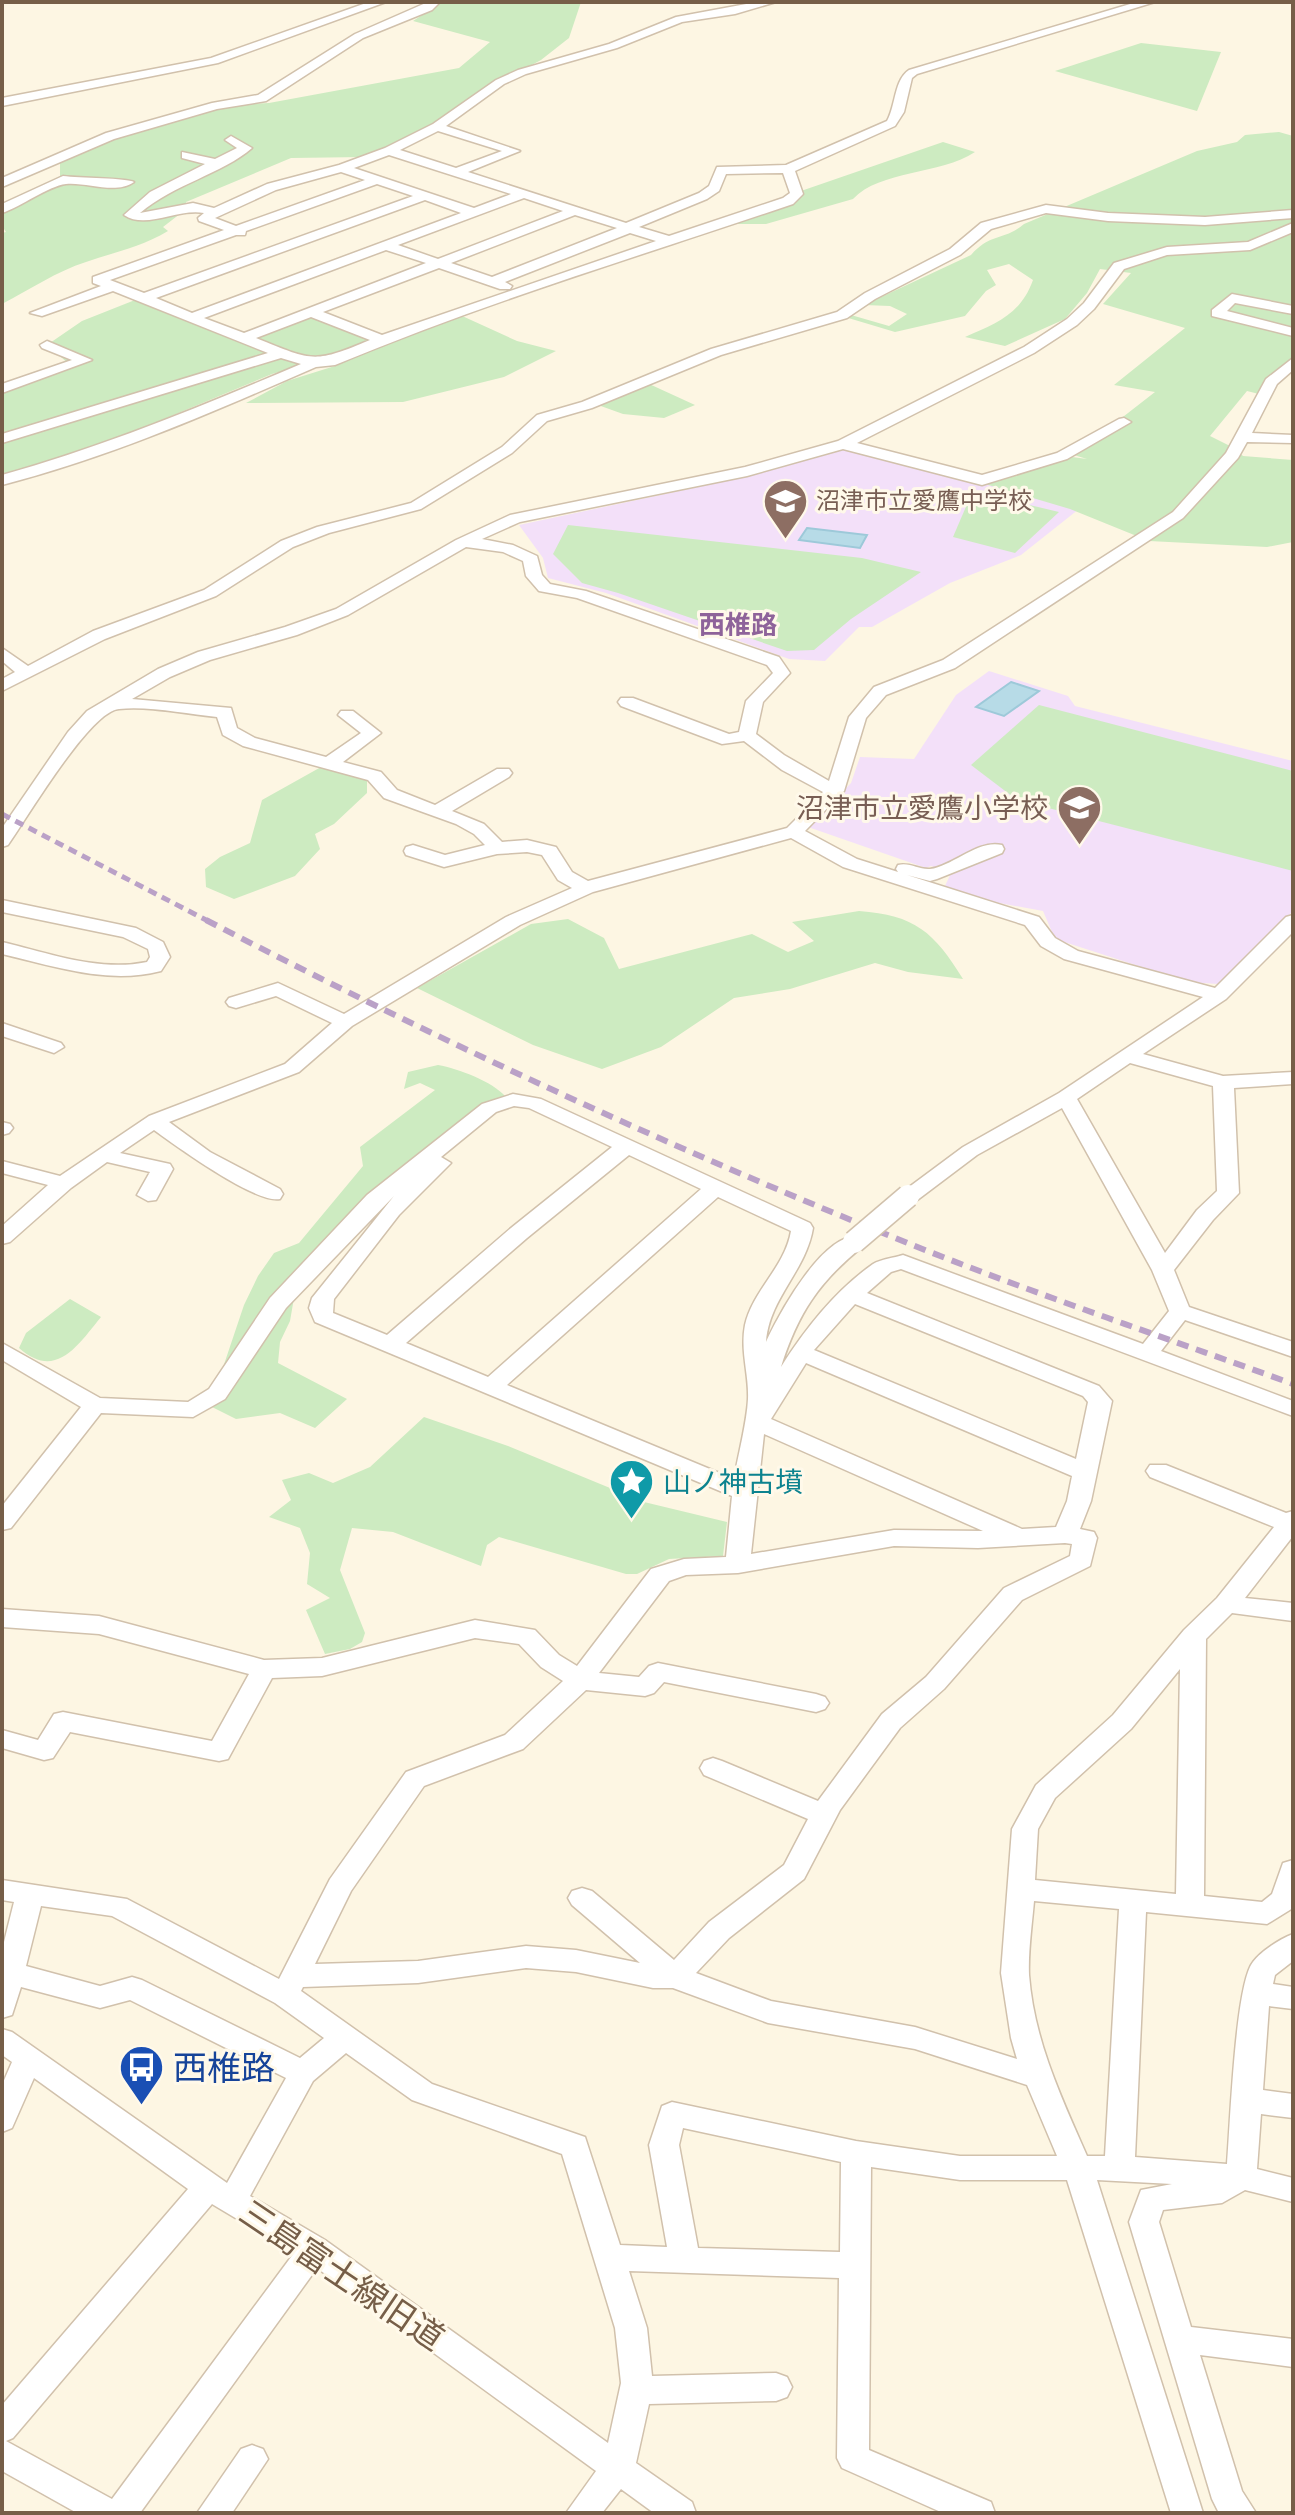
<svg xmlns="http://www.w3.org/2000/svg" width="1295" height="2515" viewBox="0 0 1295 2515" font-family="'Roboto Condensed','Noto Sans JP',sans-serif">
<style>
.education{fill:#f3e0f9}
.green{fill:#cdebc1}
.water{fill:#b7dbe7;stroke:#9dc9d9;stroke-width:2}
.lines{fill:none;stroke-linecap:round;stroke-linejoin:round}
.street-casing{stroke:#d1c1ac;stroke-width:3}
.street{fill:#fff;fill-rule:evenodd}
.rail-far1{stroke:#baa1c7;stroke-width:5;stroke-dasharray:9 6;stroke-linecap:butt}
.rail{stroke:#baa1c7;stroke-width:6;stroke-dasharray:12 8;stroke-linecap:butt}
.street-bridge-casing{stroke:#d1c1ac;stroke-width:25;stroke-linecap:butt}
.street-bridge{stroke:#fff;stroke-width:22}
.labels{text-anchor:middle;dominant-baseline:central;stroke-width:6;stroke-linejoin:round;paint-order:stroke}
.far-education-label{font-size:24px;fill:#785e54;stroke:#fff9ea;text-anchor:start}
.far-quarter-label{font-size:26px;font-weight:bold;fill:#8e639a;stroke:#fff9ea}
.education-label{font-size:28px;fill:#785e54;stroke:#fff9ea;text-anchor:end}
.culture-label{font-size:28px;fill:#0d838f;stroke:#fff9ea;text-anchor:start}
.near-transit-label{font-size:34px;fill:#164399;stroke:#fff9ea;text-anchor:start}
.near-street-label{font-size:34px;fill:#765e48;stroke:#fff9ea}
</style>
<rect width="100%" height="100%" fill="#fdf6e3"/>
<g class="education">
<path d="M846,447L1079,509L1021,555L950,583L872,627H859L825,661L789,659L606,593L548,578L543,558L519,525L698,487Z"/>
<path d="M989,671L1068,696L1075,706L1293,761V911L1218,984L1188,982L1055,939L1043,911L983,900L945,886L951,873L931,866L926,868L808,827L851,783L860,757L914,759L956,695Z"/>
</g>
<g class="green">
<path d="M442,2H581L569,38L541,60L500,82L429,127L364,157L291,158L186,202L185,210L163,227L168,231C141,247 115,252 86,262C57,271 29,290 2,304V233L6,232L2,226V214L27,202L60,176V161L88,147L234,105L269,103L459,68L490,42L413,21Z"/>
<path d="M1141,43L1221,52L1197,111L1055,71Z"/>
<path d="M1279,132L1293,136V366L1259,394L1247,391L1210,436L1236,449L1243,456L1293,460V542L1267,547L1149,541L1070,509L975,481L1072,457L1087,459L1074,455L1155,392L1114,385L1185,328L1103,304L1131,273L1100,269L1087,293L1065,319L1005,346L965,337C996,324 1021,314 1033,280L1009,264L987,270L996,285L986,291L965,316L895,332L845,317L851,315L889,326L907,314L890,306L864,305L971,255C990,233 1004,241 1024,224L1197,151L1237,142L1245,135Z"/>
<path d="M943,142L975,152C940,175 880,170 853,199L766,224H733L745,214L801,191Z"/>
<path d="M135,300L244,338L309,314L381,339L460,315L517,341L556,351L504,377L403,402L246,403L287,381L338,365L377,343L272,374L63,461L2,476V389L69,364L47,345L82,321Z"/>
<path d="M647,383L695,405L664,418L623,414L598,405Z"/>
<path d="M988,495L1059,512L1015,553L953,537L968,502Z"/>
<path d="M568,525L862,558L921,572L851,619L814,650L787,651L618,593L582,583L553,554Z"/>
<path d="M1039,705L1293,771V871L1017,800L971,765Z"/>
<path d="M321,767L367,780V793L334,824L315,834L320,849L295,876L234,899L206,887L205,869L220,857L250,843L262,800Z"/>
<path d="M859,911C915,915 934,932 963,979L908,972L875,963L790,989L734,998L661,1047L602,1069L533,1045L417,988L531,924L568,919L604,938L619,969L752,934L788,952L814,941L792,922Z"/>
<path d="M438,1065C459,1069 492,1081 506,1097L298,1275L290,1321L280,1342L278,1363L347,1399L315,1428L280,1413L236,1419L210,1406L244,1305L258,1276L274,1253L299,1243L363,1166L360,1147L435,1090L420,1083L404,1089L408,1072Z"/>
<path d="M70,1299L101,1317C78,1345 56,1381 19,1348L26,1333Z"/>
<path d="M424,1417L508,1446L644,1502L727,1522L723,1556L669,1559L637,1574H626L499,1537L487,1545L481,1566L393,1532L352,1528L340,1570L365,1633L362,1642L350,1649L325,1654L306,1610L330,1598L307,1584L310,1553L300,1528L269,1517L291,1500L282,1480L309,1473L333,1483L370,1467Z"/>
</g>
<g class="water">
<path d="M807,528L867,535L860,548L799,540Z"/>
<path d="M1011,682L1039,691L1004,716L976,707Z"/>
</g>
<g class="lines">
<defs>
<g id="street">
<path d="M369,2H386L218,63L2,106V98L211,58Z"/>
<path d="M428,2H440L432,10L363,38L266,101L217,109L114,139L2,187V178L106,133L212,103L258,95L355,34Z"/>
<path d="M757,2H776L735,14L682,22L617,48L526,74L504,84L446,126L520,151L468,172L626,223L699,193L709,186L717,167L786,165L887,121C896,105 894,80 909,70L1137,2H1155L917,74L912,78L904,112L895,126L795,171L803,194L793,204C640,256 486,302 335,365L316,367C213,412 111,457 2,485V475C105,446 202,406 301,364L281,358L2,443V434L268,353L113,291L42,316L30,313L101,286L93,283V277L224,230L199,221L198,218L204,213C178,208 146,230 124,215L150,192L205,164L182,158V152L215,159L237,148L225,140L231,136L252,148C222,174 174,184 140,213L193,203L214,208L267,184L339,165L385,148L433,124L496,80L518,70L609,44L676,17ZM438,131L502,151L456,168L400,150ZM389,155L511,194L474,208L354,168ZM341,172L365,180L236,226L215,218L276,190ZM783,173L790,193L783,198L669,236L639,227L707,199L719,191L726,174ZM377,184L413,196L144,293L110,280L236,235H245L246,231ZM524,198L563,211L438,259L398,245ZM425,200L461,213L192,313L156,298ZM575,215L617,228L492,277L451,263ZM630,233L656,241L382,335L323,312L439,268L500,289H510L512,286L505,282ZM386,250L426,263L244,333L204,318ZM311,317L370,340C313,364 313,361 256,338Z"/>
<path d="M63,176C78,178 128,178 134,182C116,195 87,182 66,184C48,186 21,207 2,213V204Z"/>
<path d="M1046,205L1108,213L1205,217L1293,210V218L1205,225L1108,221L1046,213L991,229L960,255L875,299L847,318L721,355L592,408L547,421L512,453L421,509L329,533L293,547L216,596L105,639L2,691V679L15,672L2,661V648L28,666L93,631L204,590L281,541L317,527L411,503L502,447L537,415L582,402L711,349L837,312L865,293L950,249L981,223Z"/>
<path d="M1293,223V232L1250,250L1167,255L1124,269L1094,309L1077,325L1034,353L857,443L982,475L1057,453L1119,419L1124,418L1131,422L1067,459L982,485L843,449L747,476L520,522L482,539L513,545L537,556L542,575L550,584L586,591L779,657L790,673L763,702L756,734L784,755L829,781L849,717L874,687L943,660L1173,512L1226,453L1266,379L1293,358V370L1277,384L1252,433L1293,435V443L1247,442L1238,458L1183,518L955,668L886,695L866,718L844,791L805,831L857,859L898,872L896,869L898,865C910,862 919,870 930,869C953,866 978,839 1002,845L1004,849L1002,853L937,879L930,881L907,875L1039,917L1055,938L1078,951L1215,988L1286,917L1293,915V932L1226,999L1143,1054L1223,1076L1293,1072V1084L1234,1088L1239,1193L1213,1220L1174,1270L1189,1307L1293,1342V1357L1185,1320L1161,1351L1293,1401V1416L901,1269L891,1272L867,1293L1099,1386L1112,1401L1091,1501L1080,1529L1094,1532L1097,1538L1090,1566L1022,1600L944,1689L900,1728L840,1810L804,1879L729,1938L696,1973L771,2001L915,2027L1017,2059L1011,2038L1001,1973L1012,1829L1036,1785L1113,1715L1184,1630L1217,1598L1274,1527L1150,1477L1146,1471L1150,1465H1166L1286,1513L1293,1511V1536L1245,1598L1293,1603V1621L1232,1613L1206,1639L1204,1896L1262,1902L1272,1894L1283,1863L1293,1860V1908L1267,1924L1146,1912L1135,2157L1227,2164C1230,2129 1235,1984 1253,1962C1261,1951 1280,1939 1293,1934V1961L1275,1975L1273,1984L1293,1987V2009L1269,2006L1263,2090L1293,2094V2118L1261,2114L1257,2169L1293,2178V2202L1245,2190L1222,2203L1163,2210L1159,2222L1191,2327L1293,2339V2367L1200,2355L1242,2491L1256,2513H1219L1212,2499L1129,2222L1141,2190L1172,2184L1097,2180L1203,2513H1171L1067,2180H960L871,2167L869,2450L991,2502L995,2513H943L842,2468L837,2458L839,2278L629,2271L647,2328L652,2376L776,2373L787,2377L792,2387L787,2397L776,2401L649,2404L636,2463L692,2502L696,2513H654L621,2489L602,2513H566L596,2471L317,2268L140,2513H77L2,2471V2405L188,2189L34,2078L12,2128L2,2132V2085L12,2062L2,2055V2029L12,2032L227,2183L286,2078L130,2000L100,2008L21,1987L12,2015L2,2018V1950L14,1902L2,1900V1880L127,1899L279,1979L330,1879L406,1772L505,1735L563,1681L541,1667L519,1644L475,1638L322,1676L272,1678L228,1759L219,1761L70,1732L53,1758L44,1760L2,1748V1730L38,1740L54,1714L63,1712L212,1741L249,1674L99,1634L2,1627V1609L99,1616L264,1660L322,1658L475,1620L535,1630L559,1655L577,1666L651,1569L684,1559L726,1557L732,1496L315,1322L309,1308L312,1298L394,1196L286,1308L225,1399L193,1417L101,1413L11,1528L2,1530V1506L81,1407L2,1360V1343L100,1398L188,1402L209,1389L270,1298L367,1195L482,1104L513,1094L541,1099L810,1223L813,1228C806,1271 769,1298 766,1342C779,1314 825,1228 862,1237L865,1242L862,1247C819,1282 798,1313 781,1367C805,1329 836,1290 873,1264C881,1259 894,1258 903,1255L1143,1344L1169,1311L1152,1270L1062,1108L977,1155L916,1201L908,1202L897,1196L963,1147L1059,1093L1203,997L1064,959L1041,946L1025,925L843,867L791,838L593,892L520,925L352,1026L299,1072L169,1122L210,1152L280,1189L283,1194L280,1199C256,1204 176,1146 154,1130L120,1153L170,1164L173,1169L156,1200L148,1201L137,1195L150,1172L107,1162L71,1188L10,1242L2,1244V1226L48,1185L2,1173V1161L60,1176L149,1116L285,1064L332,1023L276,996L236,1008L229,1006L226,1002L229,998L278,983L344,1014L506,917L572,888L558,880L542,855L527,852L497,854L444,867L406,855L404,851L406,847L413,845L445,855L485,845L474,834L456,824L384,798L368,780L243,746L223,735L217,717C186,714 150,706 119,709C90,711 27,818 8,845L2,847V828L68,732L87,711L158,669L198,652L285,627L336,609L456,540L510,515L745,467L838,441L1024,347L1067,319L1084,303L1114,263L1167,247L1248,242ZM466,547L503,552L523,561L526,576L539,591L577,598L767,665L773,673L746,701L739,732L729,734L633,698H621L618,702L621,706L722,744L744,741L782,770L823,792L787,828L588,881L572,872L556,847L527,840L502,842L484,824L452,811L509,777L512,773L509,769H497L435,805L397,790L381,772L343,762L381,733L353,711H341L338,715L361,733L326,757L255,738L237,728L231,708L132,699L170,677L210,660L297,635L348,615ZM1130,1063L1213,1086L1217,1191L1197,1210L1165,1253L1077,1099ZM514,1106L529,1108L612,1147L511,1228L387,1335L333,1313L334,1299L399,1215L451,1163L441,1157L496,1112ZM629,1155L701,1189L488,1377L406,1343L527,1238ZM718,1197L791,1231C785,1267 753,1290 745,1325C740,1351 749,1374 748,1399C747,1422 738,1455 734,1479L507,1385ZM855,1304L1083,1396L1088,1402L1076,1459L814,1350ZM806,1363L1072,1476L1067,1501L1056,1527L1022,1529L771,1419ZM764,1434L983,1531L894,1530L751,1554ZM1065,1543L1072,1544L1070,1556L1004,1588L926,1677L882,1714L818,1801L722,1761L713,1758L704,1761L700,1768L704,1775L808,1819L784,1865L709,1922L674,1960L592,1891L582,1888L572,1891L568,1898L572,1905L640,1963L576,1950L526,1946L418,1961L315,1964L351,1891L424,1786L523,1749L586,1690L645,1696L654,1693L664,1682L816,1712L825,1709L829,1703L825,1697L816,1694L658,1663L649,1666L639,1677L599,1673L669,1581L686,1575L738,1573L894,1546L978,1548ZM1180,1669L1176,1894L1035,1880L1038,1829L1055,1798L1131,1729ZM1034,1901L1119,1909L1105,2156H1087C1061,2097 1034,2040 1029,1975C1028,1951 1032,1925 1034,1901ZM41,1906L112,1916L275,2003L324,2038L300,2058L142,1980L132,1977L100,1986L26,1966ZM526,1968L576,1972L653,1988H673L768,2023L915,2049L1027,2085L1057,2156H960L856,2141L672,2102L662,2106L649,2145L667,2247L620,2245L585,2137L432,2084L301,1991L303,1987L418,1983ZM346,2053L412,2100L562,2154L615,2328L621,2383L608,2443L325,2240L250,2196L313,2081ZM683,2128L841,2162L840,2252L698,2248L679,2145ZM212,2204L294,2253L112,2499L6,2441L13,2438Z"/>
<path d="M1232,294L1293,306V314L1235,303L1227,311L1293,328V336L1212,316V310Z"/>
<path d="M47,341L92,360L2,393V384L72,360L42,348L40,345Z"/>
<path d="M2,900L136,928L163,942L170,957L161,971C107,985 54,966 2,954V942C49,953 99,972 147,962L150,957L148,949L123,937L2,912Z"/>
<path d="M2,1023L61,1043L64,1047L54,1053L2,1036Z"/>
<path d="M2,1122L10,1124L13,1128L9,1133L2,1135Z"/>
<path d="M252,2445L263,2449L268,2459L232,2513H197L241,2449Z"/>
</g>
</defs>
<use href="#street" class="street-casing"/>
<use href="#street" class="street"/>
<path class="rail-far1" d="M2,814L210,922"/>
<path class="rail" d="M206,920C441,1042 684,1154 930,1252C1050,1299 1172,1340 1293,1384"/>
<defs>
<path id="street-bridge" d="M854,1242L908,1196"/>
</defs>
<use href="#street-bridge" class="street-bridge-casing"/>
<use href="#street-bridge" class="street-bridge"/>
</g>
<defs>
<symbol id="school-pin" viewBox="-11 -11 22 30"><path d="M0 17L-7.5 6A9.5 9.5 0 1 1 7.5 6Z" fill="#8d6e63" stroke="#fff9ea"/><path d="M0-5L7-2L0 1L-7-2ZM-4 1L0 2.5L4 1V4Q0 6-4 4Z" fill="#fff"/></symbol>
<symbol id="sight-pin" viewBox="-11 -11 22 30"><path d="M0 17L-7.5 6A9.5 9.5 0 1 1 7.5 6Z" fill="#0f9aa8" stroke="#fff9ea"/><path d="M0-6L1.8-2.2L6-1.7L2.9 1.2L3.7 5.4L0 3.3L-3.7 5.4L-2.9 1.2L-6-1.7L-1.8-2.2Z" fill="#fff"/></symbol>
<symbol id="bus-pin" viewBox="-11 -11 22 30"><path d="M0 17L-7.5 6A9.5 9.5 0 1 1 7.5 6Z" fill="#1a4fb4" stroke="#fff9ea"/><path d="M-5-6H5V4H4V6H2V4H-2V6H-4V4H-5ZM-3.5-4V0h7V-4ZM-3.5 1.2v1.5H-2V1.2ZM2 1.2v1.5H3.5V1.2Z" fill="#fff"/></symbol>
</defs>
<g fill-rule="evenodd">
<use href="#school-pin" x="760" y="476" width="51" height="69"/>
<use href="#school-pin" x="1054" y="782" width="51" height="69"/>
<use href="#sight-pin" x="606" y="1456" width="51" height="69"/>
<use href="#bus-pin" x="116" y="2042" width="51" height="69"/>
</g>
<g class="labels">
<g class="far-education-label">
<text x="816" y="501">沼津市立愛鷹中学校</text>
</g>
<g class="far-quarter-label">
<text x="738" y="625">西椎路</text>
</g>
<g class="education-label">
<text x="1048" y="808">沼津市立愛鷹小学校</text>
</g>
<g class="culture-label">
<text x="663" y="1482">山ノ神古墳</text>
</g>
<g class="near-transit-label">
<text x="173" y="2068">西椎路</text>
</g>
<g class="near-street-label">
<text transform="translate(342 2275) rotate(34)">三島富士線旧道</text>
</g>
</g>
<rect width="1295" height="2515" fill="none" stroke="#765e48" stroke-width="8"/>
</svg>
